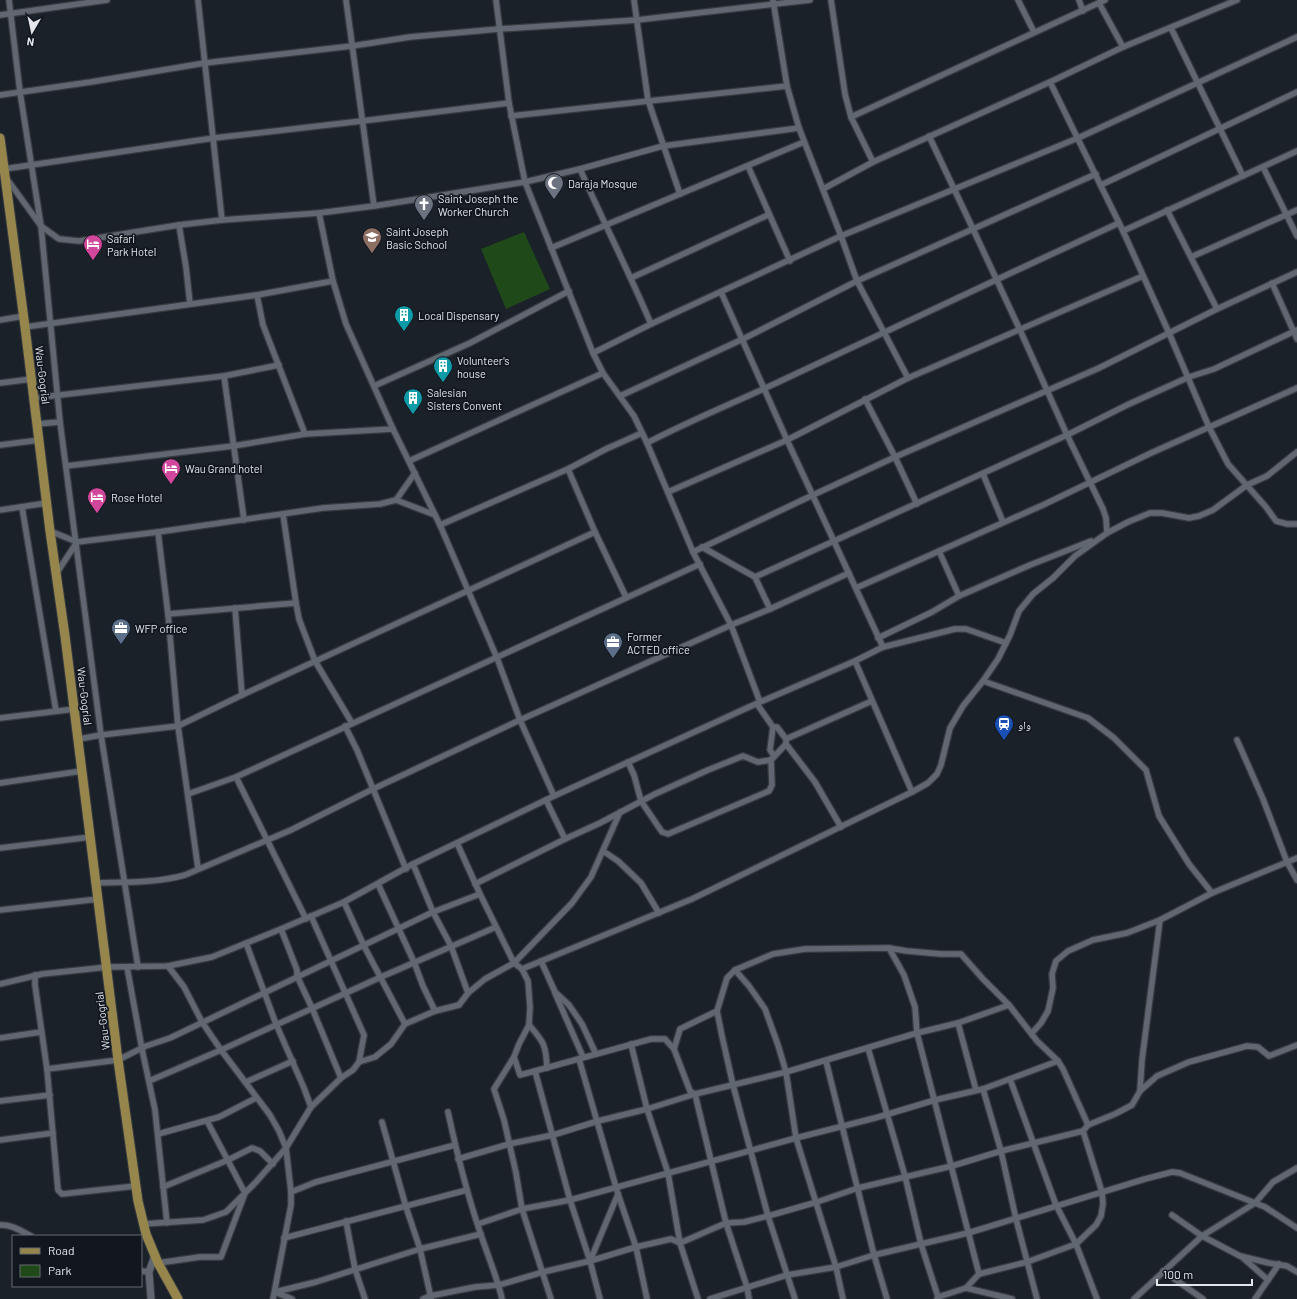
<svg xmlns="http://www.w3.org/2000/svg" width="1297" height="1299" viewBox="0 0 1297 1299" font-family="Barlow,'Noto Naskh Arabic',sans-serif">
<style>
.green{fill:#20491a}
.lines{fill:none;stroke-linecap:round;stroke-linejoin:round}
.minor-casing{stroke:#373b41;stroke-width:8}
.tertiary-casing{stroke:#373b41;stroke-width:9}
.primary-casing{stroke:#373b41;stroke-width:11}
.minor{stroke:#606770;stroke-width:5.5}
.tertiary{stroke:#606770;stroke-width:7}
.primary{stroke:#96864b;stroke-width:9}
.labels{text-anchor:middle;dominant-baseline:central;stroke-width:3.5;stroke-linejoin:round;paint-order:stroke}
.poi-label{font-size:11px;fill:#e3e7ec;stroke:#12171f;text-anchor:start}
.street-label{font-size:11px;fill:#e3e7ec;stroke:#12171f}
</style>
<rect width="100%" height="100%" fill="#1b2128"/>
<path class="green" d="M524,232L550,289L506,309L481,249Z"/>
<g class="lines">
<defs>
<g id="minor">
<path d="M9,0L20,92L41,226L60,422L101,735L138,967"/>
<path d="M198,0L222,220"/>
<path d="M346,0L374,206"/>
<path d="M496,0L509,103L525,182L593,353L603,373L634,416L647,443L693,552L731,625L760,702"/>
<path d="M634,0L648,100L680,194"/>
<path d="M773,0L787,86L799,128L841,236L857,281L908,378"/>
<path d="M831,0L845,94L851,117L873,162"/>
<path d="M1018,0L1034,32"/>
<path d="M1079,0L1083,11"/>
<path d="M1099,3L1123,47"/>
<path d="M0,15L107,0"/>
<path d="M1171,28L1243,176"/>
<path d="M1050,82L1123,231L1169,333L1209,427L1228,464L1266,507L1276,521L1287,524H1297"/>
<path d="M0,95L91,82L205,63L352,46L410,37L499,29L637,20L810,0"/>
<path d="M511,116L787,86"/>
<path d="M851,117L1105,0"/>
<path d="M929,136L973,229L1096,174"/>
<path d="M748,166L790,261"/>
<path d="M1263,167L1297,236"/>
<path d="M4,169L214,138L362,121L509,103"/>
<path d="M580,169C603,221 629,272 651,324"/>
<path d="M7,179L41,226L59,239L79,241L179,225L222,220L319,213L374,206L525,182L580,169L663,146L799,128"/>
<path d="M1101,185L1297,92"/>
<path d="M823,189L873,162L1050,82L1123,47L1237,0"/>
<path d="M1167,210L1217,309"/>
<path d="M319,213L333,281L346,324L393,429L440,525L497,658L520,720L554,796"/>
<path d="M179,225L186,267L190,304"/>
<path d="M1123,231L1297,151"/>
<path d="M551,248L804,142"/>
<path d="M1191,257L1297,210"/>
<path d="M631,278L768,215"/>
<path d="M1272,283L1297,339"/>
<path d="M721,292L787,440L883,647"/>
<path d="M257,295L263,325L305,434"/>
<path d="M0,320L24,316"/>
<path d="M25,327L257,295L333,281"/>
<path d="M593,353L651,324L841,236L1078,138L1297,37"/>
<path d="M224,376L244,520"/>
<path d="M0,383L32,379"/>
<path d="M374,386L470,343L569,291"/>
<path d="M620,396L743,339L857,281L973,229L1020,330L1067,435L1103,509L1106,518L1107,533"/>
<path d="M34,398L224,376L279,365"/>
<path d="M865,399L895,457L917,504"/>
<path d="M37,424L60,422"/>
<path d="M647,443C693,419 741,400 787,378C897,326 1008,274 1119,223"/>
<path d="M0,445L40,440"/>
<path d="M409,461L603,373"/>
<path d="M66,466L233,446L305,434L393,429"/>
<path d="M568,469L595,532L626,597"/>
<path d="M983,474L1003,522"/>
<path d="M668,492L787,440L908,378L1143,276"/>
<path d="M396,500L415,473"/>
<path d="M22,507L56,711"/>
<path d="M0,510L47,503"/>
<path d="M283,514L296,603L299,619L315,661L352,723"/>
<path d="M440,525L568,469L606,449L642,433"/>
<path d="M50,531L77,542L158,532L323,508L380,504L396,500L435,515"/>
<path d="M158,532L168,614L178,726L198,868"/>
<path d="M702,547L755,577"/>
<path d="M693,552L813,495L895,457L1099,368L1217,309L1297,272"/>
<path d="M56,574L77,542"/>
<path d="M856,588L1043,505L1151,453L1297,388"/>
<path d="M959,596L1030,565L1091,541"/>
<path d="M235,608L242,695"/>
<path d="M770,609L755,577L1067,435L1127,405L1189,377L1214,369L1297,330"/>
<path d="M168,614L296,603"/>
<path d="M878,638L932,612L959,596L939,551"/>
<path d="M855,661L912,792"/>
<path d="M983,681L1088,718L1114,738L1146,770L1159,816L1189,864L1212,893"/>
<path d="M757,704L773,727L770,750L774,756"/>
<path d="M0,718L75,709"/>
<path d="M345,726L357,750L406,869"/>
<path d="M773,727H777L786,739V744L815,782L841,827"/>
<path d="M79,739L101,735L178,726L242,695L595,532"/>
<path d="M786,739L872,701"/>
<path d="M1237,740L1263,799L1287,862L1297,880"/>
<path d="M628,762L634,775L641,801L662,832L668,834L769,791L772,785L771,760L786,744"/>
<path d="M236,777L306,919"/>
<path d="M0,783L82,771"/>
<path d="M188,794L236,777L700,564"/>
<path d="M546,800L565,839"/>
<path d="M457,843L480,894L514,963L522,969L692,899L912,792L928,783L937,774L941,765L950,728L963,706L983,681L998,659L1010,635L1019,611L1033,594L1053,578L1075,556L1107,533L1128,522L1150,513H1162L1189,518L1199,516L1213,510L1247,485L1267,476L1297,452"/>
<path d="M0,848L91,837"/>
<path d="M603,851L618,861L641,883L659,913"/>
<path d="M413,864L433,912L451,946L468,993"/>
<path d="M97,883C126,882 157,883 185,875L291,830L373,789L520,720L731,625L770,609L849,573"/>
<path d="M378,884L414,962L423,986L435,1011"/>
<path d="M475,884L565,839L600,823L655,794L708,770L743,756L758,762L771,760"/>
<path d="M344,902L364,946L405,1024"/>
<path d="M0,910L99,899"/>
<path d="M311,916L364,1035L359,1062"/>
<path d="M281,929L297,970V976L312,1008L341,1078"/>
<path d="M246,943L276,1024L304,1088L311,1107"/>
<path d="M889,948L904,975L915,1007L917,1033L979,1274L966,1288"/>
<path d="M541,961L555,992L569,1005L582,1024L596,1054"/>
<path d="M168,966L184,987L202,1022L221,1050L270,1115L279,1131L286,1148L291,1192V1205L273,1299"/>
<path d="M127,967L142,1049L155,1110L167,1223"/>
<path d="M522,969L528,981L530,1007L529,1025L519,1044L514,1057L520,1075L535,1071L570,1200L590,1261L600,1299"/>
<path d="M735,970L749,986L765,1009L778,1045L786,1072L796,1138L836,1267L843,1299"/>
<path d="M35,975V985L47,1069L58,1190L62,1194L136,1186"/>
<path d="M0,984L42,974L108,967L168,966L212,957L281,929L344,902L413,864L554,796L760,702L855,661L883,647L955,629H966L1006,643"/>
<path d="M555,993L583,1057"/>
<path d="M958,1023L976,1090"/>
<path d="M529,1025C544,1042 546,1045 547,1068"/>
<path d="M1032,1033L1041,1023L1048,1011L1053,988L1052,974L1056,961L1068,951L1093,940L1127,933L1160,920L1212,893L1297,858"/>
<path d="M0,1038L41,1032"/>
<path d="M631,1044L647,1109L668,1173L680,1243L698,1299"/>
<path d="M868,1048L905,1176L921,1244L938,1297"/>
<path d="M674,1049L690,1091L695,1094L726,1223L747,1287L749,1299"/>
<path d="M514,1057L494,1089L504,1120L516,1173L522,1209L551,1299"/>
<path d="M579,1059L618,1194L636,1247L647,1299"/>
<path d="M826,1061L874,1255L887,1299"/>
<path d="M47,1069L118,1060L146,1046L170,1038L433,912L480,894"/>
<path d="M535,1071L651,1039H665L674,1049L680,1029L717,1011"/>
<path d="M1010,1079L1056,1205L1076,1244L1097,1299"/>
<path d="M149,1081L221,1050L381,977L496,927"/>
<path d="M246,1082L293,1061"/>
<path d="M983,1089L1001,1151L1016,1219L1037,1299"/>
<path d="M1140,1091L1142,1060L1160,920"/>
<path d="M0,1101L50,1095"/>
<path d="M448,1112C457,1154 467,1194 481,1235C488,1256 497,1277 502,1299"/>
<path d="M382,1122L406,1207L420,1249L431,1298"/>
<path d="M1088,1125L1115,1114L1132,1105L1140,1091L1157,1076L1189,1062L1247,1046L1258,1047L1269,1056L1297,1045"/>
<path d="M158,1134L219,1117L256,1098"/>
<path d="M0,1140L53,1133"/>
<path d="M458,1159L509,1144L553,1135L598,1121L647,1109L695,1094L786,1072L917,1033L958,1023L1009,1005"/>
<path d="M163,1187L228,1160L252,1148L260,1151L273,1164"/>
<path d="M291,1192L316,1182L455,1145"/>
<path d="M1172,1215L1202,1236L1240,1256L1269,1263L1287,1266L1297,1272"/>
<path d="M346,1221L355,1269L365,1299"/>
<path d="M143,1224L203,1220L226,1212L245,1193L207,1121"/>
<path d="M478,1224L522,1209L570,1200L796,1138L875,1118L935,1100L983,1089L1058,1061"/>
<path d="M0,1225C11,1224 21,1231 31,1236"/>
<path d="M284,1238L467,1190"/>
<path d="M1242,1257L1268,1280"/>
<path d="M590,1261L618,1194"/>
<path d="M158,1263L200,1257H221L245,1193L256,1182L286,1148L311,1107L341,1078L353,1070L359,1062L375,1057L391,1044L405,1024L435,1011L459,1005L468,993L485,979L514,963L572,903L591,877L620,812"/>
<path d="M141,1271L149,1272"/>
<path d="M1163,1271L1203,1299"/>
<path d="M275,1292L316,1282L420,1249L481,1234"/>
<path d="M275,1292L292,1299"/>
<path d="M423,1299L430,1296L475,1287L499,1285L543,1272L590,1261L636,1247L671,1239L680,1243L726,1223L744,1222L768,1216L817,1202L858,1188L952,1166L1001,1151L1083,1131"/>
<path d="M710,1299L787,1275L836,1267L874,1255L968,1233L1145,1179L1172,1172L1180,1173L1265,1207L1297,1228"/>
<path d="M795,1299L768,1216L733,1085L722,1036L717,1011L727,978L735,970L773,954L805,949L889,948L907,951L941,954H961L983,979L1009,1005L1037,1041L1058,1061L1063,1069L1088,1125L1083,1131L1102,1192L1103,1204L1101,1216L1096,1225L1076,1244L1027,1262L979,1274"/>
<path d="M937,1299L938,1297L966,1288L1012,1299"/>
<path d="M1134,1299L1202,1236L1255,1203L1273,1182L1297,1168"/>
<path d="M1255,1299L1279,1264"/>
</g>
<path id="tertiary" d="M151,1299L149,1272L155,1255"/>
<path id="primary" d="M0,138L25,327L50,531L65,636L118,1060L138,1201L146,1234L158,1263L178,1299"/>
</defs>
<use href="#minor" class="minor-casing"/>
<use href="#tertiary" class="tertiary-casing"/>
<use href="#primary" class="primary-casing"/>
<use href="#minor" class="minor"/>
<use href="#tertiary" class="tertiary"/>
<use href="#primary" class="primary"/>
</g>
<defs>
<symbol id="mosque-pin" viewBox="-11 -11 22 30"><path d="M0 17L-7.5 6A9.5 9.5 0 1 1 7.5 6Z" fill="#6b7280" stroke="#12171f"/><path d="M3.5-4.9A6 6 0 1 0 3.5 4.9A5 5 0 1 1 3.5-4.9Z" fill="#fff"/></symbol>
<symbol id="church-pin" viewBox="-11 -11 22 30"><path d="M0 17L-7.5 6A9.5 9.5 0 1 1 7.5 6Z" fill="#6b7280" stroke="#12171f"/><path d="M-1.2-6h2.4v3.5h3.3v2.4h-3.3V6h-2.4V-.1h-3.3v-2.4h3.3Z" fill="#fff"/></symbol>
<symbol id="university-pin" viewBox="-11 -11 22 30"><path d="M0 17L-7.5 6A9.5 9.5 0 1 1 7.5 6Z" fill="#8d6e63" stroke="#12171f"/><path d="M0-5L7-2L0 1L-7-2ZM-4 1L0 2.5L4 1V4Q0 6-4 4Z" fill="#fff"/></symbol>
<symbol id="hotel-pin" viewBox="-11 -11 22 30"><path d="M0 17L-7.5 6A9.5 9.5 0 1 1 7.5 6Z" fill="#d1479c" stroke="#12171f"/><path d="M-6-4.5h1.5V1H6V5H4.5V3h-9V5H-6ZM-4 0a1.8 1.8 0 1 1 3.6 0ZM.5 0V-2.5h3Q6-2.5 6 0Z" fill="#fff"/></symbol>
<symbol id="building-pin" viewBox="-11 -11 22 30"><path d="M0 17L-7.5 6A9.5 9.5 0 1 1 7.5 6Z" fill="#0f9aa8" stroke="#12171f"/><path d="M-4-6H4V6H1V3H-1V6H-4ZM-2.5-4.3h1.7v1.8h-1.7ZM.8-4.3h1.7v1.8H.8ZM-2.5-1h1.7V.8h-1.7ZM.8-1h1.7V.8H.8Z" fill="#fff"/></symbol>
<symbol id="office-pin" viewBox="-11 -11 22 30"><path d="M0 17L-7.5 6A9.5 9.5 0 1 1 7.5 6Z" fill="#5c6f8a" stroke="#12171f"/><path d="M-6-3h4V-5.5h4V-3h4V5H-6ZM-1-4.5V-3h2v-1.5ZM-6 0V1H6V0Z" fill="#fff"/></symbol>
<symbol id="station-pin" viewBox="-11 -11 22 30"><path d="M0 17L-7.5 6A9.5 9.5 0 1 1 7.5 6Z" fill="#1a4fb4" stroke="#12171f"/><path d="M-3-6H3Q5-6 5-4V2Q5 4 3 4L4.5 6H3L1.5 4h-3L-3 6H-4.5L-3 4Q-5 4-5 2V-4Q-5-6-3-6ZM-3.5-4v3h7v-3ZM-3.5 1v1.5H-2V1ZM2 1v1.5H3.5V1Z" fill="#fff"/></symbol>
</defs>
<g fill-rule="evenodd">
<use href="#mosque-pin" x="543" y="172" width="22" height="30"/>
<use href="#church-pin" x="413" y="193" width="22" height="30"/>
<use href="#university-pin" x="361" y="226" width="22" height="30"/>
<use href="#hotel-pin" x="82" y="233" width="22" height="30"/>
<use href="#building-pin" x="393" y="304" width="22" height="30"/>
<use href="#building-pin" x="432" y="355" width="22" height="30"/>
<use href="#building-pin" x="402" y="387" width="22" height="30"/>
<use href="#hotel-pin" x="160" y="457" width="22" height="30"/>
<use href="#hotel-pin" x="86" y="486" width="22" height="30"/>
<use href="#office-pin" x="110" y="617" width="22" height="30"/>
<use href="#office-pin" x="602" y="631" width="22" height="30"/>
<use href="#station-pin" x="993" y="713" width="22" height="30"/>
</g>
<g class="labels">
<g class="poi-label">
<text x="568" y="183">Daraja Mosque</text>
<text x="438" y="198">Saint Joseph the<tspan x="438" dy="13">Worker Church</tspan></text>
<text x="386" y="231">Saint Joseph<tspan x="386" dy="13">Basic School</tspan></text>
<text x="107" y="238">Safari<tspan x="107" dy="13">Park Hotel</tspan></text>
<text x="418" y="315">Local Dispensary</text>
<text x="457" y="360">Volunteer's<tspan x="457" dy="13">house</tspan></text>
<text x="427" y="392">Salesian<tspan x="427" dy="13">Sisters Convent</tspan></text>
<text x="185" y="468">Wau Grand hotel</text>
<text x="111" y="497">Rose Hotel</text>
<text x="135" y="628">WFP office</text>
<text x="627" y="636">Former<tspan x="627" dy="13">ACTED office</tspan></text>
<text x="1018" y="724">واو</text>
</g>
<g class="street-label">
<text transform="translate(43 375) rotate(83)">Wau-Gogrial</text>
<text transform="translate(85 696) rotate(83)">Wau-Gogrial</text>
<text transform="translate(102 1021) rotate(-97)">Wau-Gogrial</text>
</g>
</g>
<rect x="12" y="1235" width="130" height="52" fill="#12171f" stroke="#666a71"/>
<rect x="20" y="1248" width="20" height="6" fill="#96864b" stroke="#666a71"/>
<text x="48" y="1255" font-size="12" fill="#e3e7ec">Road</text>
<rect x="20" y="1265" width="20" height="12" fill="#20491a" stroke="#666a71"/>
<text x="48" y="1275" font-size="12" fill="#e3e7ec">Park</text>
<g transform="translate(32 32) rotate(189)" stroke="#12171f" stroke-width="3" paint-order="stroke">
<path d="M0-3L7 15L0 10L-7 15Z" fill="#e3e7ec"/>
<text y="-6" font-size="11" font-weight="bold" text-anchor="middle" fill="#e3e7ec">N</text>
</g>
<path d="M1157 1279v6h95v-6" fill="none" stroke="#e3e7ec" stroke-width="2"/>
<text x="1163" y="1279" font-size="12" fill="#e3e7ec" stroke="#12171f" stroke-width="3" paint-order="stroke">100 m</text>
</svg>
